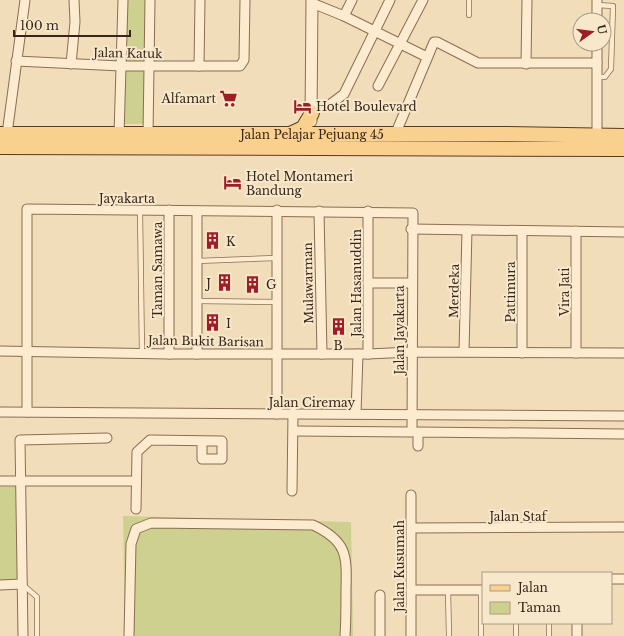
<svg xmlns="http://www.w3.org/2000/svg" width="624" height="636" viewBox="0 0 624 636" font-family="'Libre Baskerville',serif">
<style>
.green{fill:#cdd08f}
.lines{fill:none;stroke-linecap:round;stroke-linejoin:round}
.service-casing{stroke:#8a6d54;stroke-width:6}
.minor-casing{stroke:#8a6d54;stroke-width:11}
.tertiary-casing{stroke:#8a6d54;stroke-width:13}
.primary-casing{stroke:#573b29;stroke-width:16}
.service{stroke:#fcebcf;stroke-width:4.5}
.minor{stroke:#fcebcf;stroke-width:9}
.tertiary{stroke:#fcebcf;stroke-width:11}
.primary{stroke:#fad08e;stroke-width:14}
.labels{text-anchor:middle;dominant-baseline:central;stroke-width:4;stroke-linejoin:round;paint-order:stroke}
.street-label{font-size:12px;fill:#38261a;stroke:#f8e8cb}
.poi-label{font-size:12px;fill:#38261a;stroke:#f8e8cb;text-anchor:start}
</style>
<rect width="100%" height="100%" fill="#f2ddbb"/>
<g class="green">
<path d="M125,0H150L151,124H123Z"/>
<path d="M0,487H17L19,581L0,582Z"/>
<path d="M123,516L351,522L353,636H125Z"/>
</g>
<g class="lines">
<defs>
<g id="service">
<path d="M469,0V15"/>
<path d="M597,5L613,6L611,69L605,77H598"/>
<path d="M140,210L142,353"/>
<path d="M197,261L276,258"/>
<path d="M198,301L277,302"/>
<path d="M23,585L37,597V636"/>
<path d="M448,590L449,636"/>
<path d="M481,590V636"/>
<path d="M516,623V636"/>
<path d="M549,623V636"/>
</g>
<g id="minor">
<path d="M312,3L344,16L427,57"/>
<path d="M344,16L352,0"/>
<path d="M597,20V0"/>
<path d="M16,61L121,66H240L244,60L245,0"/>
<path d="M71,64L75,22L74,0"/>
<path d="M526,64L527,0"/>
<path d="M199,66L200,0"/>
<path d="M378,86L423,0"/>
<path d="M312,108L328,106L344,94L390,0"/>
<path d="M7,134L25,0"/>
<path d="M119,135L123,0"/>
<path d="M148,135L150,0"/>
<path d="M395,135L434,42H437L478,63H597"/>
<path d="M597,136V44"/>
<path d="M169,210V354"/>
<path d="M197,211V354"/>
<path d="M319,211L322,354"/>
<path d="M411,229L624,232"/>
<path d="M576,231V353"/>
<path d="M368,283H412"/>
<path d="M0,351L169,354H368L411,352L624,353"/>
<path d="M464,352L467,230"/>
<path d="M522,353V231"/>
<path d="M368,354V211"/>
<path d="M0,412L624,416"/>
<path d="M27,412V209L413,213L412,432L294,431"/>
<path d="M277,414V210"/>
<path d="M356,414L358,354"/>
<path d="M418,446V432L624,434"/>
<path d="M0,481H136"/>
<path d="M292,491L293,413"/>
<path d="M411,495V636"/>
<path d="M136,509L137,452L150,440L222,441V459H202V441"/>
<path d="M412,528L624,527"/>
<path d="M611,579H624"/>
<path d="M0,585L22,584"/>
<path d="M411,590H483"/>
<path d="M577,623V636"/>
<path d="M23,636L20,440L107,438"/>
<path d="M129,636L131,544L136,529L151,523L313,525C347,541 347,555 346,590C346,605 346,621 345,636"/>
<path d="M380,636V595"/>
</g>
<path id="tertiary" d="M311,121L312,0"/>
<g id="primary">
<path id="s1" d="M0,134H506L624,136"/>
<path d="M290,134L303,128L312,113"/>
<path d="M0,147L624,149"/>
</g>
</defs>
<use href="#service" class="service-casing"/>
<use href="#minor" class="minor-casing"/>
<use href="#tertiary" class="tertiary-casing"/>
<use href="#primary" class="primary-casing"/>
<use href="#service" class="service"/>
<use href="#minor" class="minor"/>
<use href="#tertiary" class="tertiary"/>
<use href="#primary" class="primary"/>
</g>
<defs>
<symbol id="supermarket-bare" viewBox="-9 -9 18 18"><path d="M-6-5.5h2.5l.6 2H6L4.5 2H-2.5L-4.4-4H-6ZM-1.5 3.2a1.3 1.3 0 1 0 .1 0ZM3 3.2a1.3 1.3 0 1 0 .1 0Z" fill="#9e1e28" stroke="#f8e8cb" stroke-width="2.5" paint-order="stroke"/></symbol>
<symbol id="hotel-bare" viewBox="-9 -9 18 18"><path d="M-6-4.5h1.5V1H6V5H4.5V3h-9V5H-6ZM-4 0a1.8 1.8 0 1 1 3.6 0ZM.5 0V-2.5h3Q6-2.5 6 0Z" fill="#9e1e28" stroke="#f8e8cb" stroke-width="2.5" paint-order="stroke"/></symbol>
<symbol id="building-bare" viewBox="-9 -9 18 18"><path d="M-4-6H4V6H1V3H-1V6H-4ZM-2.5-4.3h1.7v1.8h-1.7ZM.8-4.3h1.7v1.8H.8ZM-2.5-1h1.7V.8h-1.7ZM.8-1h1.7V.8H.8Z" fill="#9e1e28" stroke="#f8e8cb" stroke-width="2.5" paint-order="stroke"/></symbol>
</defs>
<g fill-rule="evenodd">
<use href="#supermarket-bare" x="216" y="86" width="25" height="25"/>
<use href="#hotel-bare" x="290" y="94" width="25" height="25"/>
<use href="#hotel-bare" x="220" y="170" width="25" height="25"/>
<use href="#building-bare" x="200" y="228" width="25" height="25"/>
<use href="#building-bare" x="212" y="270" width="25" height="25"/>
<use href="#building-bare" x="240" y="272" width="25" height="25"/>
<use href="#building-bare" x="200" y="310" width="25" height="25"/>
<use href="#building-bare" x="326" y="314" width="25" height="25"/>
</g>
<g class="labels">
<g class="street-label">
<text transform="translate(128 53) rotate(1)">Jalan Katuk</text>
<text stroke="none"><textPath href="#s1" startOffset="312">Jalan Pelajar Pejuang 45</textPath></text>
<text x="127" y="198">Jayakarta</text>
<text transform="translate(157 270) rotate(-90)">Taman Samawa</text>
<text transform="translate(308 283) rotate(-91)">Mulawarman</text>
<text transform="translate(356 283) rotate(-90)">Jalan Hasanuddin</text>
<text transform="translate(454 291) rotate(-89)">Merdeka</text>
<text transform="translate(510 292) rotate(-90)">Pattimura</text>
<text transform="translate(564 292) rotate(-90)">Vira Jati</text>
<text transform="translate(399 330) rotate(-90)">Jalan Jayakarta</text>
<text transform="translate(206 341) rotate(1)">Jalan Bukit Barisan</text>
<text x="312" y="402">Jalan Ciremay</text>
<text x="518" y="516">Jalan Staf</text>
<text transform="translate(399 566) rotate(-90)">Jalan Kusumah</text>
</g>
<g class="poi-label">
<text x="216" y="98" text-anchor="end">Alfamart</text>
<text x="316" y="106">Hotel Boulevard</text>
<text x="246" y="176">Hotel Montameri<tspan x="246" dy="14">Bandung</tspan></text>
<text x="226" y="241">K</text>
<text x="211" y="283" text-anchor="end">J</text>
<text x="266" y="284">G</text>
<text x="226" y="323">I</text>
<text x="338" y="345" text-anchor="middle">B</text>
</g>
</g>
<rect x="482" y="572" width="130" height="52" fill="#f8e8cb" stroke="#ab9a84"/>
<rect x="490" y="585" width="20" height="6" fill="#fad08e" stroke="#ab9a84"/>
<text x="518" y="592" font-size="12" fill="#38261a">Jalan</text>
<rect x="490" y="602" width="20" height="12" fill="#cdd08f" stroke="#ab9a84"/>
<text x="518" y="612" font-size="12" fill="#38261a">Taman</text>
<g transform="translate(592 32) rotate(76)"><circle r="19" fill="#f8e8cb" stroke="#ab9a84"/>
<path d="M0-3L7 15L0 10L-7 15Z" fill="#9e1e28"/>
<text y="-6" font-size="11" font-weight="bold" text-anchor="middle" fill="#38261a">U</text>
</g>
<path d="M14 30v6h116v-6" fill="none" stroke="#38261a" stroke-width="2"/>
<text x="20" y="30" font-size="12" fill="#38261a" stroke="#f8e8cb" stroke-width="3" paint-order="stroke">100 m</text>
</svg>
